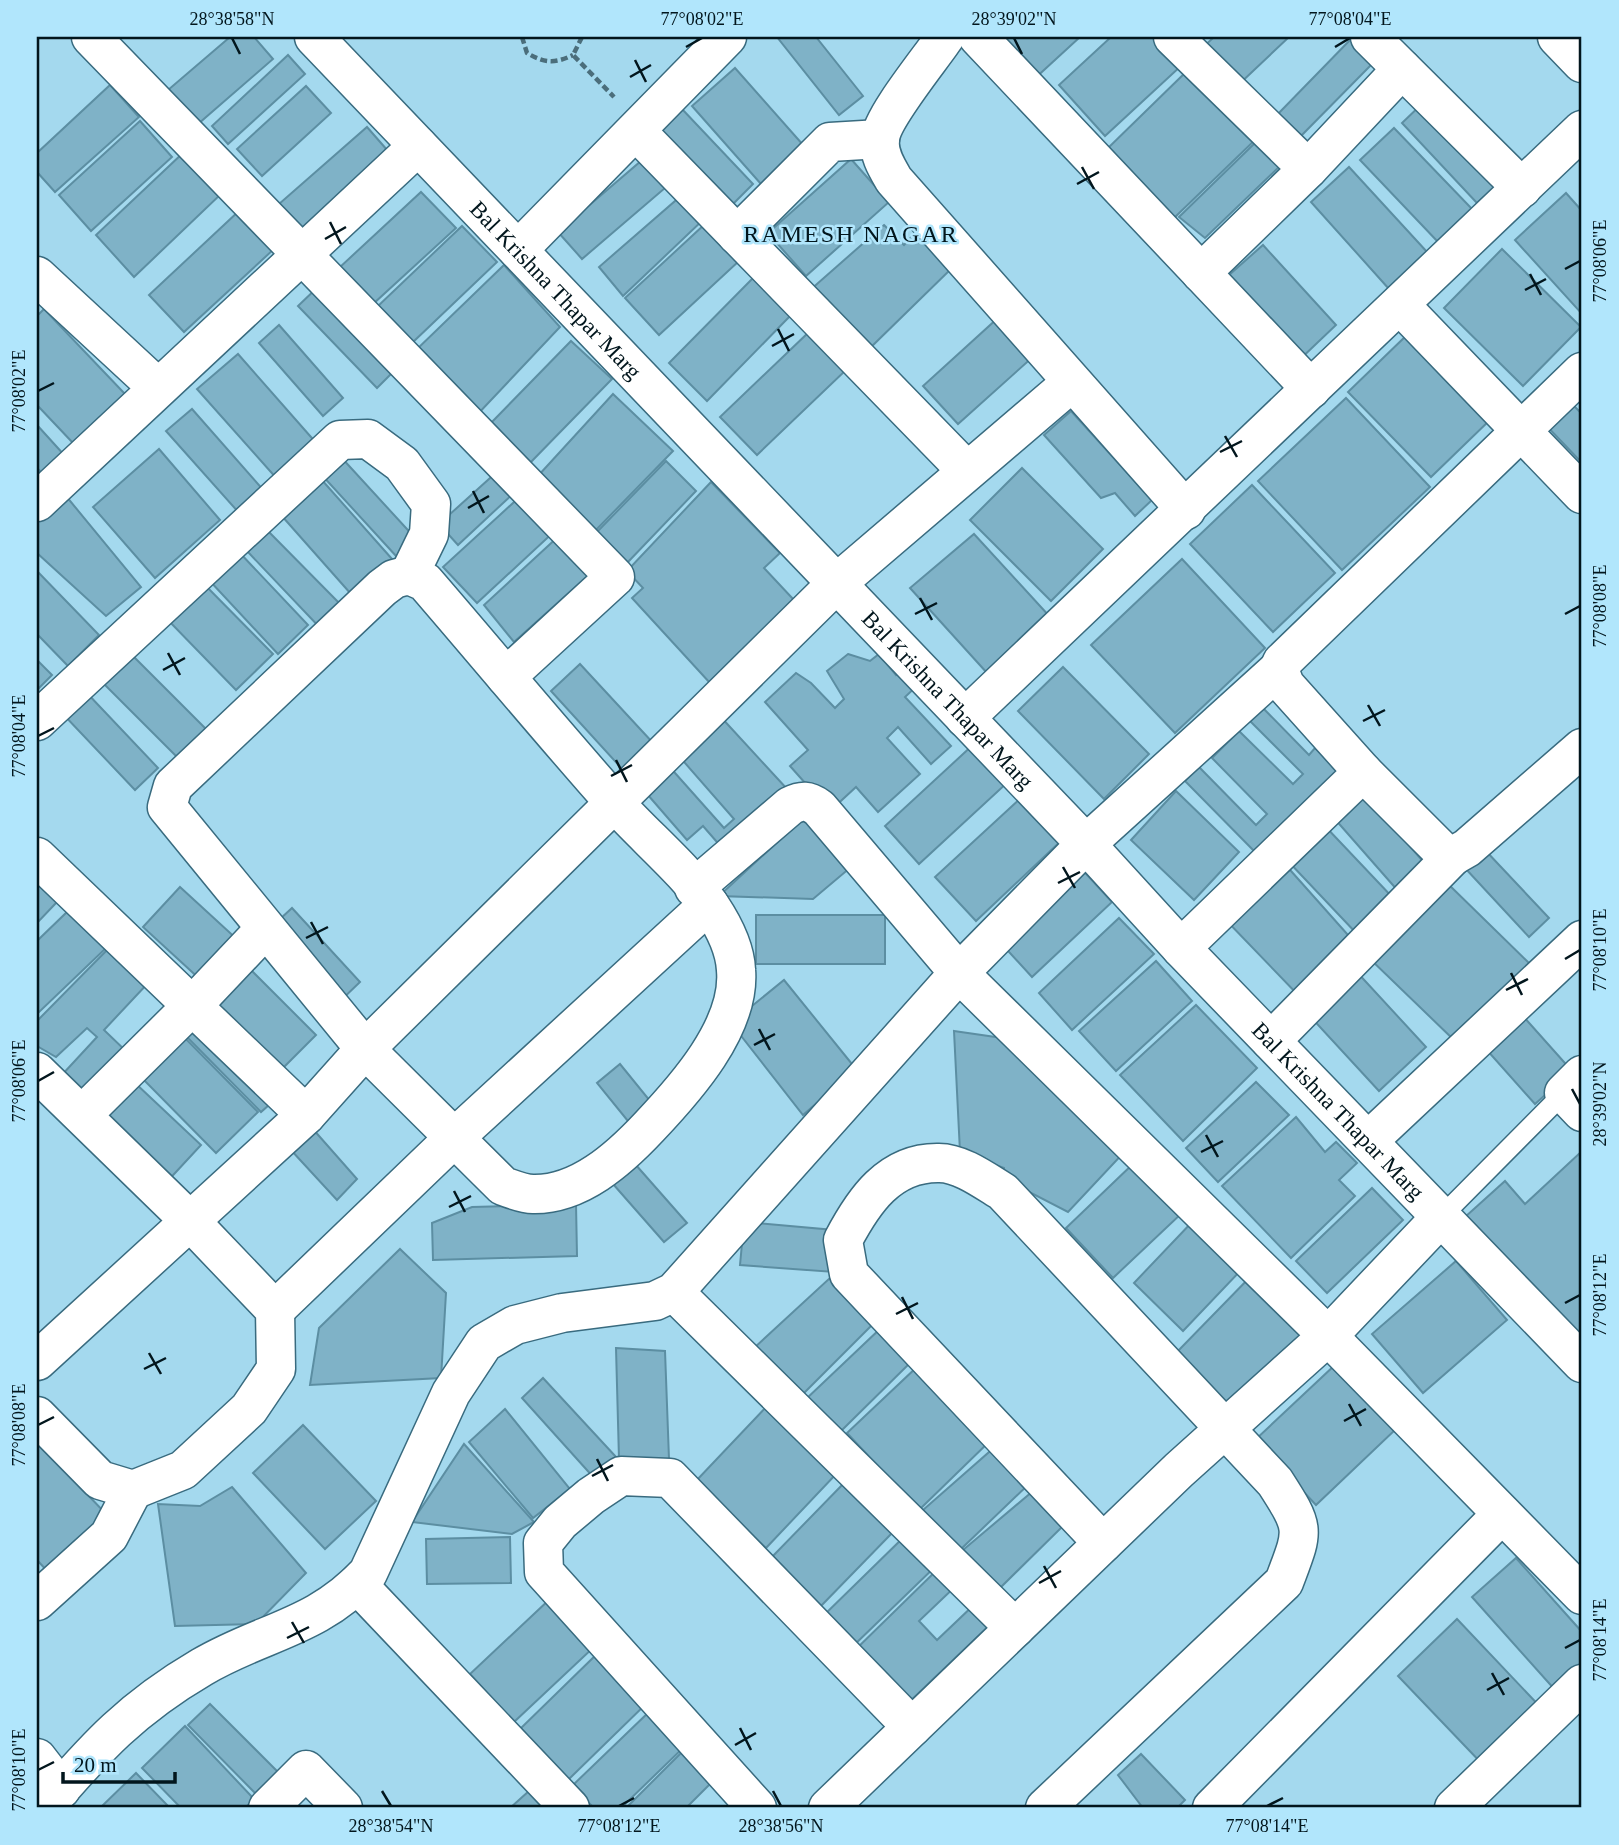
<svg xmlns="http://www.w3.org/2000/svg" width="1619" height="1845" viewBox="0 0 1619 1845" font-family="Georgia,serif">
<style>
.building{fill:#7fb2c7;stroke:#5c8ea2;stroke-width:2}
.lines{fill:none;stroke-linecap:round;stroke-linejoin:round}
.lane-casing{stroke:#396b7f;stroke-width:22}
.street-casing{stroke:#396b7f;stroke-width:41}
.path{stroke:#4b6e7b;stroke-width:4.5;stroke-dasharray:7 3.5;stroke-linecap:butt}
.lane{stroke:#fff;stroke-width:19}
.street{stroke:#fff;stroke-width:38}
.ticks{fill:none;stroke:#02161d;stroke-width:2.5}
.labels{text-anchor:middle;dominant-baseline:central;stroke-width:5;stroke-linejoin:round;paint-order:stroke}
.street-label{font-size:23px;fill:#02161d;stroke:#b1e6fc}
.neighbourhood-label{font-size:24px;letter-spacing:2px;fill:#02161d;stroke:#b1e6fc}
.neatline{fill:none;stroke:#02161d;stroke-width:2.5}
.ticks-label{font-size:18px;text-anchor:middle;fill:#02161d}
</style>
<rect width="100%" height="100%" fill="#a4d9ee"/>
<g class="building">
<path d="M230,37H254L273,59L198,124L168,90Z"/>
<path d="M777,37H816L863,96L839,115Z"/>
<path d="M991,37H1080L1032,81Z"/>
<path d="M1111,37H1156L1182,65L1105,136L1059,85Z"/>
<path d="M1214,37H1289L1235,88L1200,50Z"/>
<path d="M1352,38L1375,61L1297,140L1274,118Z"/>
<path d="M288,55L305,74L228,144L212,126Z"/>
<path d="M735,68L804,146L761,184L692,106Z"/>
<path d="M1188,70L1256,139L1173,219L1107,149Z"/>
<path d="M110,85L139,117L55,192L37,172V153Z"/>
<path d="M306,86L331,113L262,176L237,149Z"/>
<path d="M1426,100L1502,180L1477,203L1402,123Z"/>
<path d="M682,109L753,184L731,206L660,130Z"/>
<path d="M140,121L172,157L91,231L59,195Z"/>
<path d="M367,127L388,151L301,229L279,204Z"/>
<path d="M1394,128L1473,210L1439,243L1360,160Z"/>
<path d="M1257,141L1280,166L1205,238L1179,217Z"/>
<path d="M184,152L222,193L134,277L96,235Z"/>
<path d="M648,155L672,182L582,259L558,232Z"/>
<path d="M851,159L889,202L806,276L768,233Z"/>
<path d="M1349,167L1428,253L1389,289L1311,202Z"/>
<path d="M421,192L456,228L373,304L339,268Z"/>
<path d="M1566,193L1582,211V314L1515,240Z"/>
<path d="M682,195L704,219L623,296L599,267Z"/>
<path d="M240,210L275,248L184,332L149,295Z"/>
<path d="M705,224L739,261L659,335L625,298Z"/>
<path d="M884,225L904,245L917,231L953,267L868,350L809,291Z"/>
<path d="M462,226L497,262L412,343L378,306Z"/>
<path d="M1263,245L1336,325L1295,364L1220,283Z"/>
<path d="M1502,249L1581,327L1523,386L1444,308Z"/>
<path d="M504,265L560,327L475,417L414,352Z"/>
<path d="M756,275L793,313L707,401L669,363Z"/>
<path d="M322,283L400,365L377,388L298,306Z"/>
<path d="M44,309L125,394L73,443L37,405V316Z"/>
<path d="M999,317L1035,355L958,424L923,386Z"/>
<path d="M279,325L343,398L323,416L259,343Z"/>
<path d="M810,331L847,369L757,455L720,417Z"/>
<path d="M1409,333L1492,418L1431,477L1348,392Z"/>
<path d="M571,341L612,379L528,465L488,426Z"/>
<path d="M238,354L318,445L278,480L197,389Z"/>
<path d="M613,394L673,451L595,531L537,477Z"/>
<path d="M1564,396L1582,414V463L1540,419Z"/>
<path d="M1346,398L1430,487L1342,570L1258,481Z"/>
<path d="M192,409L265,492L240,514L166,431Z"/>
<path d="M1071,411L1152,500L1135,516L1115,493L1101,498L1044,435Z"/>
<path d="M37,425L66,457L45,476L37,468Z"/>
<path d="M159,449L220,520L155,578L93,507Z"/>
<path d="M340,456L417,540L397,557L320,473Z"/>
<path d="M666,461L696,491L627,563L596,533Z"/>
<path d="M1022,468L1103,549L1051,601L970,520Z"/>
<path d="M499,470L517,490L458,545L439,524Z"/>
<path d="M321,479L392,559L351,594L281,515Z"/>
<path d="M711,482L780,553L764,568L794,600L710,683L632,598L643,588L627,571Z"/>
<path d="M1252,485L1335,573L1273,632L1190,544Z"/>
<path d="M525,492L558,528L477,603L443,567Z"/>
<path d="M66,496L141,587L106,616L37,553V520Z"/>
<path d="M267,530L348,612L325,633L247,551Z"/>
<path d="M561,534L591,573L514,642L484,605Z"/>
<path d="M974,534L1051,618L988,674L910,588Z"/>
<path d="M238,551L308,625L278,654L208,579Z"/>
<path d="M1182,559L1265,648L1175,733L1091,645Z"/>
<path d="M37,571L99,635L68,666L37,634Z"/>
<path d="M201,581L273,654L236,690L165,617Z"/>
<path d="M130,653L212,735L183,763L102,682Z"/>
<path d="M848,654L870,661L879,654L896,675L906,667L920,683L905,697L951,746L931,764L898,727L887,738L920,774L878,812L856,787L830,811L790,766L808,750L765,702L796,673L811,683L835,708L844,699L827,671Z"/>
<path d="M37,660L52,675L37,690Z"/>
<path d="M580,664L654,744L624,771L551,691Z"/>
<path d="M1063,667L1149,754L1104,799L1018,711Z"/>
<path d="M85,691L158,768L135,790L62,713Z"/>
<path d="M1261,706L1309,755L1315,748L1341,774L1259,856L1185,781L1199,767L1256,825L1267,814L1212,758L1239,731L1293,784L1303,774L1248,719Z"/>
<path d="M719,715L788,790L723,849L703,826L687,840L641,787L667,764L724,828L734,819L678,755Z"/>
<path d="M975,743L1009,781L919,864L885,826Z"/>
<path d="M1176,791L1239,852L1194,900L1131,840Z"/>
<path d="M1363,793L1428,867L1399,892L1334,818Z"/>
<path d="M1023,796L1063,839L976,921L935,877Z"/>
<path d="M811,811L857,862L813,899L719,896Z"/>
<path d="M1323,824L1395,900L1358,935L1286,859Z"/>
<path d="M1485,850L1549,918L1529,937L1465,868Z"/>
<path d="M1283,862L1356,944L1301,998L1222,916Z"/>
<path d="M1078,865L1112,902L1032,977L998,940Z"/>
<path d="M1443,879L1530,964L1455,1041L1368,957Z"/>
<path d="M37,881L57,902L37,923Z"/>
<path d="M180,887L240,942L203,982L143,927Z"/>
<path d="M292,908L360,982L335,1006L267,931Z"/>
<path d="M68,911L105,949L37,1014V941Z"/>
<rect x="756" y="915" width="129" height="49"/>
<path d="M1119,918L1154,954L1072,1030L1039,993Z"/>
<path d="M110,947L149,982L104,1030L129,1054L86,1101L60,1077L97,1037L87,1028L56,1057L37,1046V1021Z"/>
<path d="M1156,961L1192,1001L1116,1071L1079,1031Z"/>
<path d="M248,967L316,1035L281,1070L213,1002Z"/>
<path d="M1355,970L1426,1047L1379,1091L1308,1014Z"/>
<path d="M784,980L856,1069L803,1115L731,1023Z"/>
<path d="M1196,1005L1257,1068L1183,1141L1120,1075Z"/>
<path d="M1523,1016L1572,1071L1535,1104L1486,1049Z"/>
<path d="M198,1019L278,1097L261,1112L184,1034Z"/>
<path d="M954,1031L1016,1040L1128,1148L1068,1212L1004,1179V1168L960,1152Z"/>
<path d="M182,1035L258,1112L216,1153L140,1076Z"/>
<path d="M620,1064L655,1107L632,1126L597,1083Z"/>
<path d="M134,1082L201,1145L163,1186L96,1123Z"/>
<path d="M1256,1082L1289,1115L1218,1182L1186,1148Z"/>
<path d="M1296,1117L1325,1152L1336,1142L1357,1163L1339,1180L1355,1196L1291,1258L1222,1186Z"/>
<path d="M312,1128L357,1179L337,1200L290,1149Z"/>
<path d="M1582,1151V1345L1465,1217L1505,1181L1525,1204Z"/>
<path d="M628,1156L687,1223L664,1242L606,1176Z"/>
<path d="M1135,1162L1183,1212L1113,1278L1066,1228Z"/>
<path d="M1372,1188L1403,1220L1327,1293L1296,1261Z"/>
<path d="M576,1204L577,1256L433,1260L432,1223L472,1207Z"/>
<path d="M1194,1220L1243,1268L1183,1331L1134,1283Z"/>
<path d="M744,1222L834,1230V1272L740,1265Z"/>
<path d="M400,1249L446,1293L441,1378L310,1385L319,1328Z"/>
<path d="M1456,1261L1507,1320L1423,1393L1372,1334Z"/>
<path d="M1255,1272L1310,1326L1230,1408L1175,1354Z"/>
<path d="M831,1277L877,1320L801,1396L754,1348Z"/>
<path d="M882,1327L914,1359L838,1434L805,1400Z"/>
<path d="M616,1348L665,1351L669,1459H619Z"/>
<path d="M1336,1364L1396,1429L1316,1505L1255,1440Z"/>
<path d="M918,1366L993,1438L919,1510L847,1433Z"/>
<path d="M543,1378L617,1458L595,1479L522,1398Z"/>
<path d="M768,1405L838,1472L766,1548L695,1482Z"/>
<path d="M505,1409L570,1489L533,1518L469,1442Z"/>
<path d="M303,1425L376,1501L325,1549L253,1473Z"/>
<path d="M37,1442L109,1517L50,1574L37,1560Z"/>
<path d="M464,1444L534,1522L512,1534L412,1522Z"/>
<path d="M996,1446L1031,1482L960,1550L923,1510Z"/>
<path d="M846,1481L895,1530L819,1608L769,1560Z"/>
<path d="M232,1487L306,1573L256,1624L175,1626L158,1504L200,1506Z"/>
<path d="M1033,1491L1066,1523L1000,1588L963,1550Z"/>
<path d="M909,1532L939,1563L850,1649L820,1619Z"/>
<path d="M510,1537L511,1583L427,1584L426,1539Z"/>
<path d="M1516,1558L1582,1632V1667L1556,1691L1472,1597Z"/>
<path d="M942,1565L959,1583L919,1621L937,1640L977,1602L995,1620L904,1707L852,1653Z"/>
<path d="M551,1598L595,1646L514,1722L470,1674Z"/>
<path d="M1457,1619L1546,1713L1487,1769L1398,1676Z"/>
<path d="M600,1651L649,1701L568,1780L519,1730Z"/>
<path d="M210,1704L278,1772L256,1794L188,1725Z"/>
<path d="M651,1710L685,1746L621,1808H594L572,1786Z"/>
<path d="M185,1726L254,1799L245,1808H181L142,1768Z"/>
<path d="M681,1753L711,1783L686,1808H626Z"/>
<path d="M1141,1754L1185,1800L1177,1808H1143L1118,1775Z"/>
<path d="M136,1773L170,1808H100Z"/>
<path d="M539,1782L562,1808H510Z"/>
</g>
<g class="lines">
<defs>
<path id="lane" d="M1441,1217L1564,1093"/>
<g id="street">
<path d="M91,37L615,577L506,677"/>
<path id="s1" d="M314,37L1086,844L1181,948L1582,1363"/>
<path d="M945,37C931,58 882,117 880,139C878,154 887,168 894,180L1186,510"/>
<path d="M978,37L1311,389"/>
<path d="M1173,37L1308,169"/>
<path d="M1370,37L1522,188"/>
<path d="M1557,37L1582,63"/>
<path d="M636,131L967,471"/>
<path d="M737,235L830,142L880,139"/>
<path d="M518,250L727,37"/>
<path d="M1201,273L1308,169L1402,69"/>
<path d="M37,276L158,388"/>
<path d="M1400,305L1582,494"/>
<path d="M37,502L418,146"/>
<path d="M409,575L425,582C488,655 550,730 614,802C644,836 686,870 711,907C723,925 735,947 736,970C741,1027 685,1089 649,1127C619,1159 579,1195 533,1194C523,1194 512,1189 503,1186L365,1049L167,807L173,786L382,588L394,579Z"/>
<path d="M965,718L1582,130"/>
<path d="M37,721L340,440L368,439L402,464L431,504L429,534L409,575"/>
<path d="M1363,772L1444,853L1453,856L1467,848L1582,748"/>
<path d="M37,857L306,1115"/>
<path d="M694,888L790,806C802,800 808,800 819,808L959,973L1328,1336L1582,1595"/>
<path d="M1181,948L1363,772L1285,685L1279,669L1282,662L1582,372"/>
<path d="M1271,1041L1453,856"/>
<path d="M37,1072L190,1221L275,1310L276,1369L249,1409L183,1470L133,1490L100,1480L37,1416"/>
<path d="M1582,1075L1564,1093L1582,1112"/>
<path d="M82,1115L192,1006L265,929"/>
<path d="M1368,1141L1582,940"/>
<path d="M674,1292L1015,1628"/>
<path d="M275,1310L454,1138L709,904"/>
<path d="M37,1361L306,1115L365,1049L837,583L1071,383"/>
<path d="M357,1584L570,1808"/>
<path d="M37,1601L109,1536L133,1490"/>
<path d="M37,1758L61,1789"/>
<path d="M44,1808C96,1747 132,1708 202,1667C263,1631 316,1629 368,1573L451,1393L484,1343L515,1325L562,1313L655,1301L674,1292L959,973L1086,844L1279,669"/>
<path d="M268,1808L306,1770L343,1808"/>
<path d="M757,1808L544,1572L543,1543L560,1522L591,1496L621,1476L670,1478L912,1727"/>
<path d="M828,1808L1179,1470L1328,1336L1441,1217"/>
<path d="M1045,1808L1284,1582C1304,1529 1306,1530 1275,1482L1003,1192C985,1181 961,1163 939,1163C889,1162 863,1202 843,1240L849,1274L1103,1543"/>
<path d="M1212,1808L1502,1514"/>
<path d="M1454,1808L1582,1684"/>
</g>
</defs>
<use href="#lane" class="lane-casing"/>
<use href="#street" class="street-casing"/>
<g class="path">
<path d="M522,37L527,53C544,63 555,64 573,55"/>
<path d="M582,37L573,55L614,97"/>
</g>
<use href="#lane" class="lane"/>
<use href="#street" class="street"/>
</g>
<path class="ticks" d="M232,38L240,54M1014,38L1022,54M686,47L702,38M1335,47L1350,38M635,60L646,82M630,77L651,65M1082,167L1094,189M1077,184L1099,172M330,222L341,244M325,239L346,227M1565,269L1580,261M1530,274L1541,295M1525,290L1546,279M778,329L789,351M772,346L794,334M38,391L54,383M1225,436L1237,457M1220,452L1242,441M473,491L484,513M468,508L489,496M920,598L932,620M915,614L937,603M1565,614L1580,606M168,653L180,675M163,670L185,658M1368,705L1380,726M1363,721L1385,710M38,736L54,728M616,760L627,782M611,776L632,765M1063,867L1075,888M1058,883L1080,872M311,922L323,944M306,938L328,927M1565,959L1580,950M1511,973L1522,995M1506,990L1528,979M759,1029L770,1050M754,1045L775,1034M38,1081L54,1072M1572,1089L1580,1104M1206,1135L1218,1157M1201,1152L1223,1141M454,1191L465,1212M449,1207L471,1196M902,1297L913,1319M1565,1303L1580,1295M896,1314L918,1303M149,1353L161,1374M144,1369L166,1358M1349,1404L1361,1426M1344,1421L1366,1409M38,1425L54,1417M597,1459L608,1481M592,1476L613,1465M1044,1566L1056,1588M1039,1583L1061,1571M292,1622L304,1643M287,1638L309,1627M1565,1648L1580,1640M1492,1673L1504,1695M1487,1690L1509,1678M740,1728L751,1750M735,1745L756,1733M38,1770L54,1762M382,1791L391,1806M773,1791L781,1806M619,1806L634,1798M1267,1806L1283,1798"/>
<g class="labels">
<g class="street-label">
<text stroke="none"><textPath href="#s1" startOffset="350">Bal Krishna Thapar Marg</textPath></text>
<text stroke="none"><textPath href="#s1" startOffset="917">Bal Krishna Thapar Marg</textPath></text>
<text stroke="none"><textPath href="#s1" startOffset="1484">Bal Krishna Thapar Marg</textPath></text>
</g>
<g class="neighbourhood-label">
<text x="851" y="234">RAMESH NAGAR</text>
</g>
</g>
<rect width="1619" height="1845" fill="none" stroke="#b1e6fc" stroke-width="77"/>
<path d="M63 1772v10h112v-10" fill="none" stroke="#02161d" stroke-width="3.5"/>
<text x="74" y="1772" font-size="21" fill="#02161d" stroke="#b1e6fc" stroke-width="5" paint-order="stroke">20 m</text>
<rect x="38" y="38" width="1542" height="1768" class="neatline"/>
<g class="ticks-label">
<text x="232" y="25">28°38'58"N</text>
<text x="702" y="25">77°08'02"E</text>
<text x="1014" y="25">28°39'02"N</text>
<text x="1350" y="25">77°08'04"E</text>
<text transform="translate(1600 261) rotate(-90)" y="6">77°08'06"E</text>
<text transform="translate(19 391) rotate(-90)" y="6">77°08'02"E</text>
<text transform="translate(1600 606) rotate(-90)" y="6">77°08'08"E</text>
<text transform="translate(19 736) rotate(-90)" y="6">77°08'04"E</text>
<text transform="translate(1600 950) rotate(-90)" y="6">77°08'10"E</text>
<text transform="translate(19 1081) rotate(-90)" y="6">77°08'06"E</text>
<text transform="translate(1600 1104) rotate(-90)" y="6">28°39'02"N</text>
<text transform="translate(1600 1295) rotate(-90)" y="6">77°08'12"E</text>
<text transform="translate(19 1425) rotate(-90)" y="6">77°08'08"E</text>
<text transform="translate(1600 1640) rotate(-90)" y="6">77°08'14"E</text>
<text transform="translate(19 1770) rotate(-90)" y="6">77°08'10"E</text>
<text x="391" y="1832">28°38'54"N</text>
<text x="619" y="1832">77°08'12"E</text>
<text x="781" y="1832">28°38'56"N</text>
<text x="1267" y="1832">77°08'14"E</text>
</g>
</svg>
